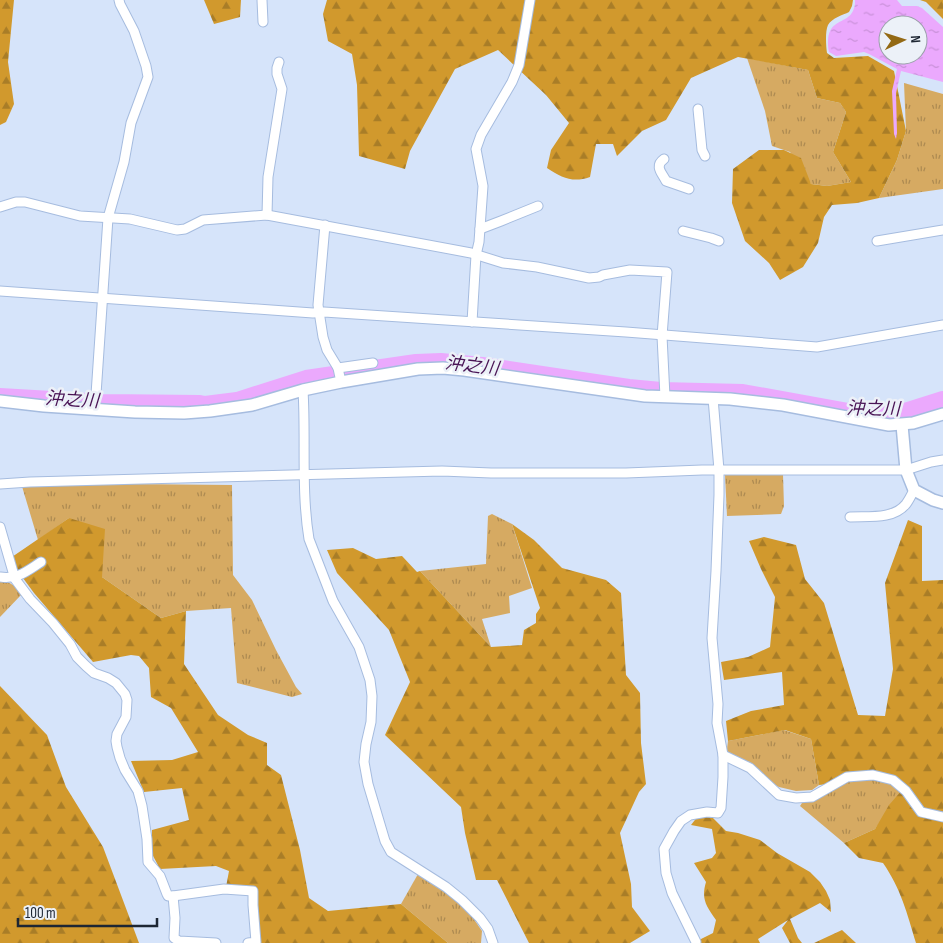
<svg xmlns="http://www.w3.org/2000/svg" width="943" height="943" viewBox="0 0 943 943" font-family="'Sofia Sans Condensed','Noto Sans JP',sans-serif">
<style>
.grass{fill:url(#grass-tufts)}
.forest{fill:url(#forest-firs)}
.water{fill:url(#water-ripples);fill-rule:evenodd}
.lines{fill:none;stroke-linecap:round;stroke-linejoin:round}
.river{stroke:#eba9fd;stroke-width:16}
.street-casing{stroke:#a6bcdf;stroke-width:11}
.secondary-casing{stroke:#a6bcdf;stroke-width:14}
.street{stroke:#fff;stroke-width:9}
.secondary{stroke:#fff;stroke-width:11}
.labels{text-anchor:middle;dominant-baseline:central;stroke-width:5;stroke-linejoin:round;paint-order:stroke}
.water-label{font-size:18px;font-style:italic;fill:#491455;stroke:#ecf1f8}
</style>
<defs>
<pattern id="grass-tufts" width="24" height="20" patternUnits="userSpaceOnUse" patternTransform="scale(1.25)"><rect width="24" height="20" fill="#d6aa62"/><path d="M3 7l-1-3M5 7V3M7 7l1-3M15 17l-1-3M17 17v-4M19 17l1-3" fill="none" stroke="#ad8a51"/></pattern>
<pattern id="forest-firs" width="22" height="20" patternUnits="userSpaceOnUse" patternTransform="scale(1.25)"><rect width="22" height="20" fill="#d1992d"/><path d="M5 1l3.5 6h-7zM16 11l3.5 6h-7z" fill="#a97d27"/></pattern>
<pattern id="water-ripples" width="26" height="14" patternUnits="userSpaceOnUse" patternTransform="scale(1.25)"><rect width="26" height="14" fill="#eba9fd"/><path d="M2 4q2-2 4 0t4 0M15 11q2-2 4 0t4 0" fill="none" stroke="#c991d9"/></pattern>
</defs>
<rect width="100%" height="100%" fill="#d6e4fa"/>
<g class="grass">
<path d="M747,58L808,70L817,98L840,103L846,112L833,152L851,182L827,186L811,184L790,152L772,146L765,111Z"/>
<path d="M904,83L943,94V189L879,198L897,160L906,131Z"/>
<path d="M725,475H783L784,506L781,514L727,516Z"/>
<path d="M21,483L232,485L233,575L252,600L276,650L296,687L302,694L292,697L237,683L231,608L186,611L161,618L102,577L69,518L38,540Z"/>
<path d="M492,514L512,524L532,588L509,596L510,613L482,619L491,647L420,571L486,564L488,516Z"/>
<path d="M0,580C10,582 16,586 22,594L0,617Z"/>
<path d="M784,730L811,739L819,785L812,790L796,791L779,787L758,776L750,762L726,757L728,741Z"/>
<path d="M847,777L884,778L903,789L875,829L844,843L800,806L802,803Z"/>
<path d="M418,874L450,895L467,909L482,931L481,943H448L401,904Z"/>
</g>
<g class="forest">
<path d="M0,0H14L8,62L14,104L6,122L0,125Z"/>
<path d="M204,0H241L240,17L214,24Z"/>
<path d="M327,0H853L852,6L849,12C843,15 832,18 828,25C825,31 826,46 827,53L834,58L868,56L894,71L906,131L897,160L879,198L857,203L832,205L824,217L818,243L803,267L780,280L769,263L745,241L732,203L733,169L759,150H784L801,158L811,184L827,186L851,182L833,152L846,112L840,103L817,98L808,70L738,57L691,78L666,120L642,131L617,156L613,144H596L590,177C573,183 562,178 547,168L551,150L569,123L546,95L498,50L455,69L410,151L405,169L359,156L357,85L352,54L328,41L323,14Z"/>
<path d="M920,0H943V19L926,2Z"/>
<path d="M69,518L105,529L102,577L161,618L186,611L184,664L218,715L248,735L267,743V765L281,775L300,850L309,898L328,911L401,904L448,943H260L255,886L226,887L229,871L216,866L160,869L152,854V830L189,820L182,788L144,792L131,761L172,760L198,752L171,708L151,697L149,668L139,656L131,655L93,662L34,593L9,559Z"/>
<path d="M908,520L922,526V581L943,580V943H916C907,913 901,889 883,863L859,858L844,843L875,829L889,805L903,789L884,778L819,785L811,739L785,730L728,741L726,721L751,711L784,705L782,672L724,680L721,662L748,657L770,647L775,597L761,569L749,541L764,537L796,545L805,579L824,603L858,715L885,716L893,669L885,583Z"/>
<path d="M512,524L534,540L562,568L606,580L621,593L626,675L640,693L641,743L646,784L639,792L620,833L631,884L632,907L650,931L630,943H529L497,880H476L465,833L461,807L385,735L410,682L389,630L337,573L327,550L353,548L376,559L402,556L417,572L420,571L491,647L522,645L524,630L536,623V614L540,608Z"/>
<path d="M0,686L47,735L66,787L103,847L139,943H0Z"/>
<path d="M698,816L713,818L726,831L738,833L760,840L777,853L810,872L820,882L826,891L830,900L831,912L820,903L790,919L798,938L802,943H790L782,928L788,920L758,939L760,943H701L699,940L713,933L716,920C706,906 701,899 706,882L694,863L712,858L716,853L712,829L691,825Z"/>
<path d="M842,930L856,943H814Z"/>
</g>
<path class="water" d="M855,0H897L902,6H917L922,8L943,27V82L901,71L896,93L897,133L896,139L894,134L892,91L897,69L869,54L864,52L836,56L829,52C823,15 849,27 854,8C855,6 855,3 855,0ZM888,25H918V55H888Z"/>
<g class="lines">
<path class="river" d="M0,396L103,402L200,403L205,404L237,400L306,378L416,362L441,361L482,365L629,387L661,390L743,392L854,412L880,413L905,411L943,399"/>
<defs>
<g id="street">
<path d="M262,0L263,22"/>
<path d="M698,109L702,150L705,156"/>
<path d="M664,159C654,166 662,173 666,181L689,189"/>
<path d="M0,207L16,202H25L80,216L130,219L177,230L185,229L203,220L267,215L471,253L503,263L537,267L589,278L599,277L603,275L630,270L667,272L662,336L665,397"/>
<path d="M267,215L268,177L282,89L277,74V68L279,62"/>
<path d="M325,225L318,305L323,337L327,350L338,368L341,382"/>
<path d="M480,229L501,221L538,206"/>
<path d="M683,231L711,238L719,241"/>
<path d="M877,241L943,230"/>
<path d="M0,291L313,313L324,312L626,332L817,347L943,325"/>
<path d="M472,322L476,255L479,242L483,186L476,149L481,135L512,82L519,65L530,0"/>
<path d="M338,368L373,363"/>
<path d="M303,390C306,439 301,490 309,539L333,601L359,647L370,680L372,696L371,722L366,744L364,762L368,784L385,841L391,852L446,887L462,900L480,918L488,929L493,943"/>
<path d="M95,409L108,218L124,162L131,123L148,77L146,66L134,31L120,4L119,0"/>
<path d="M0,484L30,482L442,471L491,473H626L702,470H906L931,462L943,460"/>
<path d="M850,517C868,516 893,520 906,504C909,500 912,494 914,490"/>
<path d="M0,527L15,579L30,599L53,623L70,644L77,657L86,666L94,673L108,678L116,683L125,694L127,700L126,717L117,734L116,741L117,747L120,758L125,770L138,791L142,806L147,839L148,862L160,876L167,894L168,896H173L224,889L253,891V905L256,942L248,943"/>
<path d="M0,577C17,580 27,571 41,562"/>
<path d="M723,755L750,768L779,795L796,798L812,797L847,777L873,775L893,780L906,791L921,812L943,817"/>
<path d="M173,896L175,918L174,938L179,941L216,943"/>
<path d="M696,942L672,893L666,873L664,849L674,831L681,821L690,815L707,812L718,813L721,808L723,777V755L717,723L718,704L712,638L716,571L719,495V470L713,398"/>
</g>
<g id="secondary">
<path d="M0,401L44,406L135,412L184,413L210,411L252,405L303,390L341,382L418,369L443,368L464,370L645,396L730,399L783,405L889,425L913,423L943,414"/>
<path d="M902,425L906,470L914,490L933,500L943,503"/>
</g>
</defs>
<use href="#street" class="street-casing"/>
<use href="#secondary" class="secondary-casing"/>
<use href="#street" class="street"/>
<use href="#secondary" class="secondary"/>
</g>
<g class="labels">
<g class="water-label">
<text transform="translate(472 366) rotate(7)">沖之川</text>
<text transform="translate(72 400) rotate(3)">沖之川</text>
<text transform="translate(873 409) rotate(1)">沖之川</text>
</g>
</g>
<g transform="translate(903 40) rotate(86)"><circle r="24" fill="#ecf1f8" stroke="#99a0a9"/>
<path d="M0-4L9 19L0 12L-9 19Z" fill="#936914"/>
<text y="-8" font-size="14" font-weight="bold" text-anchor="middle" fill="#1d2633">N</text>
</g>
<path d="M18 918v8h139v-8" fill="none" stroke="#1d2633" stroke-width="2.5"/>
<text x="25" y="918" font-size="15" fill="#1d2633" stroke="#ecf1f8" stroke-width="4" paint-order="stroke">100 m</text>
</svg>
